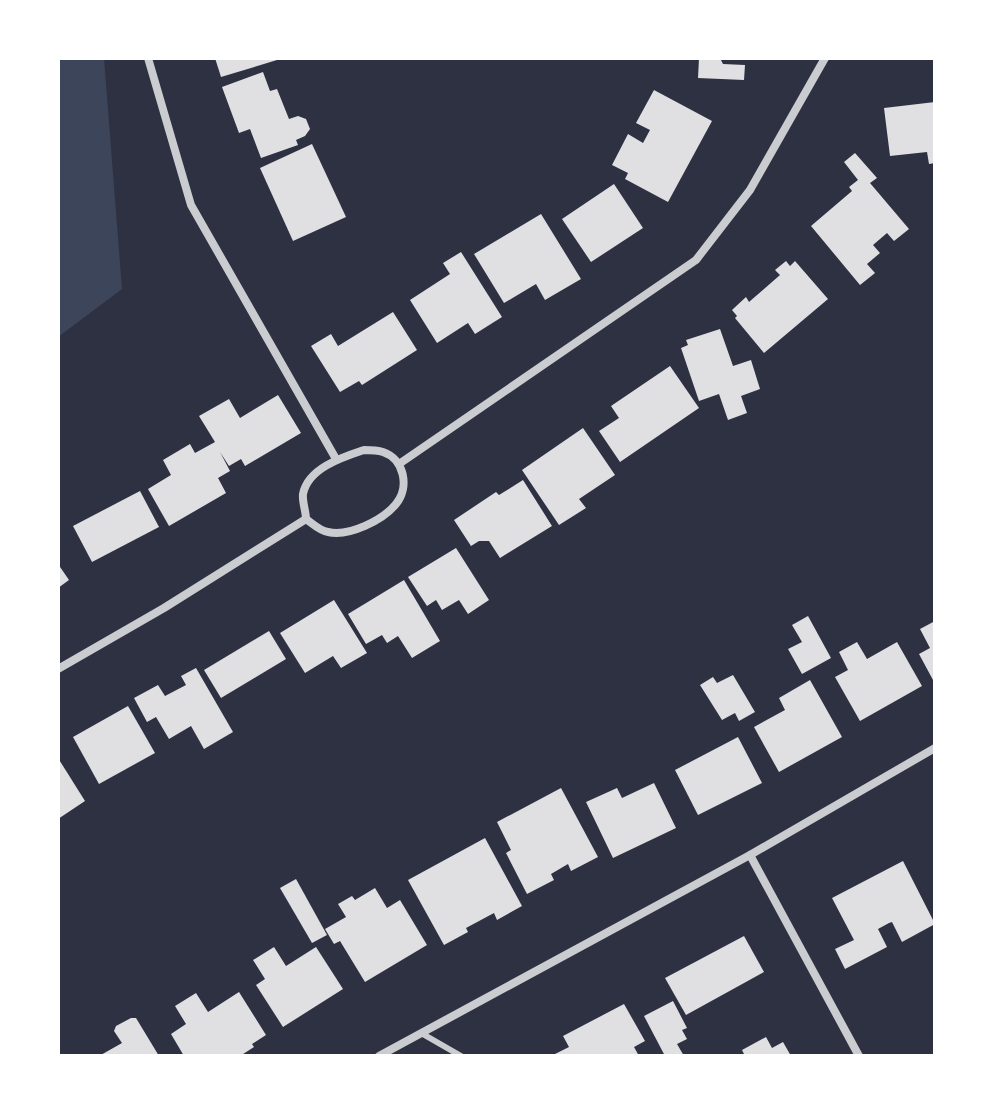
<svg xmlns="http://www.w3.org/2000/svg" width="993" height="1114" viewBox="0 0 993 1114" font-family="Jost,sans-serif">
<style>
.green{fill:#3c4559}
.building{fill:#e0e0e3}
.lines{fill:none;stroke-linecap:round;stroke-linejoin:round}
.service{stroke:#caccd0;stroke-width:6}
.minor{stroke:#caccd0;stroke-width:8}
</style>
<rect width="100%" height="100%" fill="#2d3142"/>
<path class="green" d="M58,58H104L122,289L58,337Z"/>
<g class="building">
<path d="M215,58H276L277,60L221,77Z"/>
<path d="M699,58H720L723,64L745,65L744,80L698,78Z"/>
<path d="M263,72L270,91L277,89L289,119L298,116L306,119L310,129L305,136L296,140L298,145L261,158L250,129L239,133L222,87Z"/>
<path d="M654,90L712,121L668,202L625,179L628,173L612,165L628,134L643,143L650,130L636,123Z"/>
<path d="M935,102V163L929,164L927,152L890,156L884,108Z"/>
<path d="M312,144L346,217L293,241L260,168Z"/>
<path d="M855,153L877,178L870,183L909,229L894,241L887,233L873,245L880,253L867,264L875,273L860,285L811,226L852,191L849,187L858,180L844,162Z"/>
<path d="M614,184L643,228L591,262L562,219Z"/>
<path d="M541,214L581,279L545,300L536,284L504,303L474,254Z"/>
<path d="M461,252L502,317L475,334L468,323L437,343L410,300L450,274L443,263Z"/>
<path d="M786,261L790,266L795,261L828,299L764,353L735,318L737,316L732,310L746,297L749,302L780,275L775,270Z"/>
<path d="M393,312L417,350L362,385L359,381L340,392L311,346L331,334L338,346Z"/>
<path d="M720,329L733,366L751,360L760,389L741,396L747,413L728,420L719,394L699,401L681,348L688,345L686,340Z"/>
<path d="M670,366L699,408L620,462L599,431L619,418L611,406Z"/>
<path d="M278,395L301,433L245,466L241,459L229,466L220,452L230,471L218,478L226,493L169,526L148,489L171,475L163,460L190,444L195,453L215,442L199,416L229,399L240,418Z"/>
<path d="M583,428L615,475L579,499L586,508L559,525L522,470Z"/>
<path d="M523,480L552,526L500,558L489,541H479L471,546L454,520L496,492L499,495Z"/>
<path d="M140,491L159,527L92,562L73,526Z"/>
<path d="M456,548L489,600L468,614L459,600L442,610L436,600L427,606L408,577Z"/>
<path d="M58,564L69,580L58,588Z"/>
<path d="M404,580L440,641L412,658L398,636L387,643L382,635L366,644L348,614Z"/>
<path d="M334,600L367,653L341,668L333,656L305,673L280,633Z"/>
<path d="M808,616L831,658L802,674L788,649L802,642L792,625Z"/>
<path d="M935,621V679L933,680L919,654L930,648L920,629Z"/>
<path d="M269,631L286,659L221,698L204,670Z"/>
<path d="M857,642L867,659L897,642L922,686L860,721L835,677L848,670L839,652Z"/>
<path d="M196,668L233,732L204,749L191,726L169,739L156,717L147,722L134,698L158,685L165,696L186,685L181,676Z"/>
<path d="M733,675L755,712L739,721L735,713L722,720L700,685L713,677L717,683Z"/>
<path d="M810,680L842,737L779,772L754,727L785,710L779,698Z"/>
<path d="M128,706L155,753L99,784L73,737Z"/>
<path d="M738,737L762,783L698,815L675,770Z"/>
<path d="M58,758L85,801L58,819Z"/>
<path d="M654,783L676,828L613,858L586,802L617,788L622,798Z"/>
<path d="M561,788L598,857L571,871L568,864L551,874L554,880L527,894L506,853L511,850L497,822Z"/>
<path d="M485,838L522,906L497,920L494,913L466,928L468,932L444,945L408,880Z"/>
<path d="M903,861L935,924L902,942L892,922L889,923L878,929L887,947L845,969L835,949L854,940L832,898Z"/>
<path d="M296,879L327,935L312,943L280,888Z"/>
<path d="M375,888L387,908L400,900L427,945L365,982L340,941L334,944L325,929L346,917L338,904L352,896L355,900Z"/>
<path d="M744,936L764,972L686,1015L665,978Z"/>
<path d="M274,947L286,966L316,947L343,989L283,1027L256,985L265,979L253,960Z"/>
<path d="M239,992L266,1035L252,1044L254,1047L240,1056H184L171,1034L186,1024L175,1006L196,993L208,1012Z"/>
<path d="M673,1001L687,1028L682,1030L687,1039L677,1044L684,1056H665L644,1016Z"/>
<path d="M624,1004L645,1041L634,1047L639,1056H551L569,1047L563,1036Z"/>
<path d="M131,1018H136L159,1056H99L122,1043L114,1031L116,1026Z"/>
<path d="M766,1037L772,1048L783,1042L791,1056H745L742,1050Z"/>
</g>
<g class="lines">
<path class="service" d="M421,1033L461,1056"/>
<g class="minor">
<path d="M148,58L191,205L336,459"/>
<path d="M364,450C369,450 377,450 383,452C404,459 410,487 396,504C383,520 349,537 328,532C320,531 313,524 306,519C306,512 302,501 303,494C308,468 343,457 364,450Z"/>
<path d="M399,464L696,260L750,190L825,58"/>
<path d="M58,669L164,608L306,519"/>
<path d="M750,855L859,1056"/>
<path d="M379,1056L750,855L935,748"/>
</g>
</g>
<rect width="993" height="1114" fill="none" stroke="#ffffff" stroke-width="120"/>
</svg>
